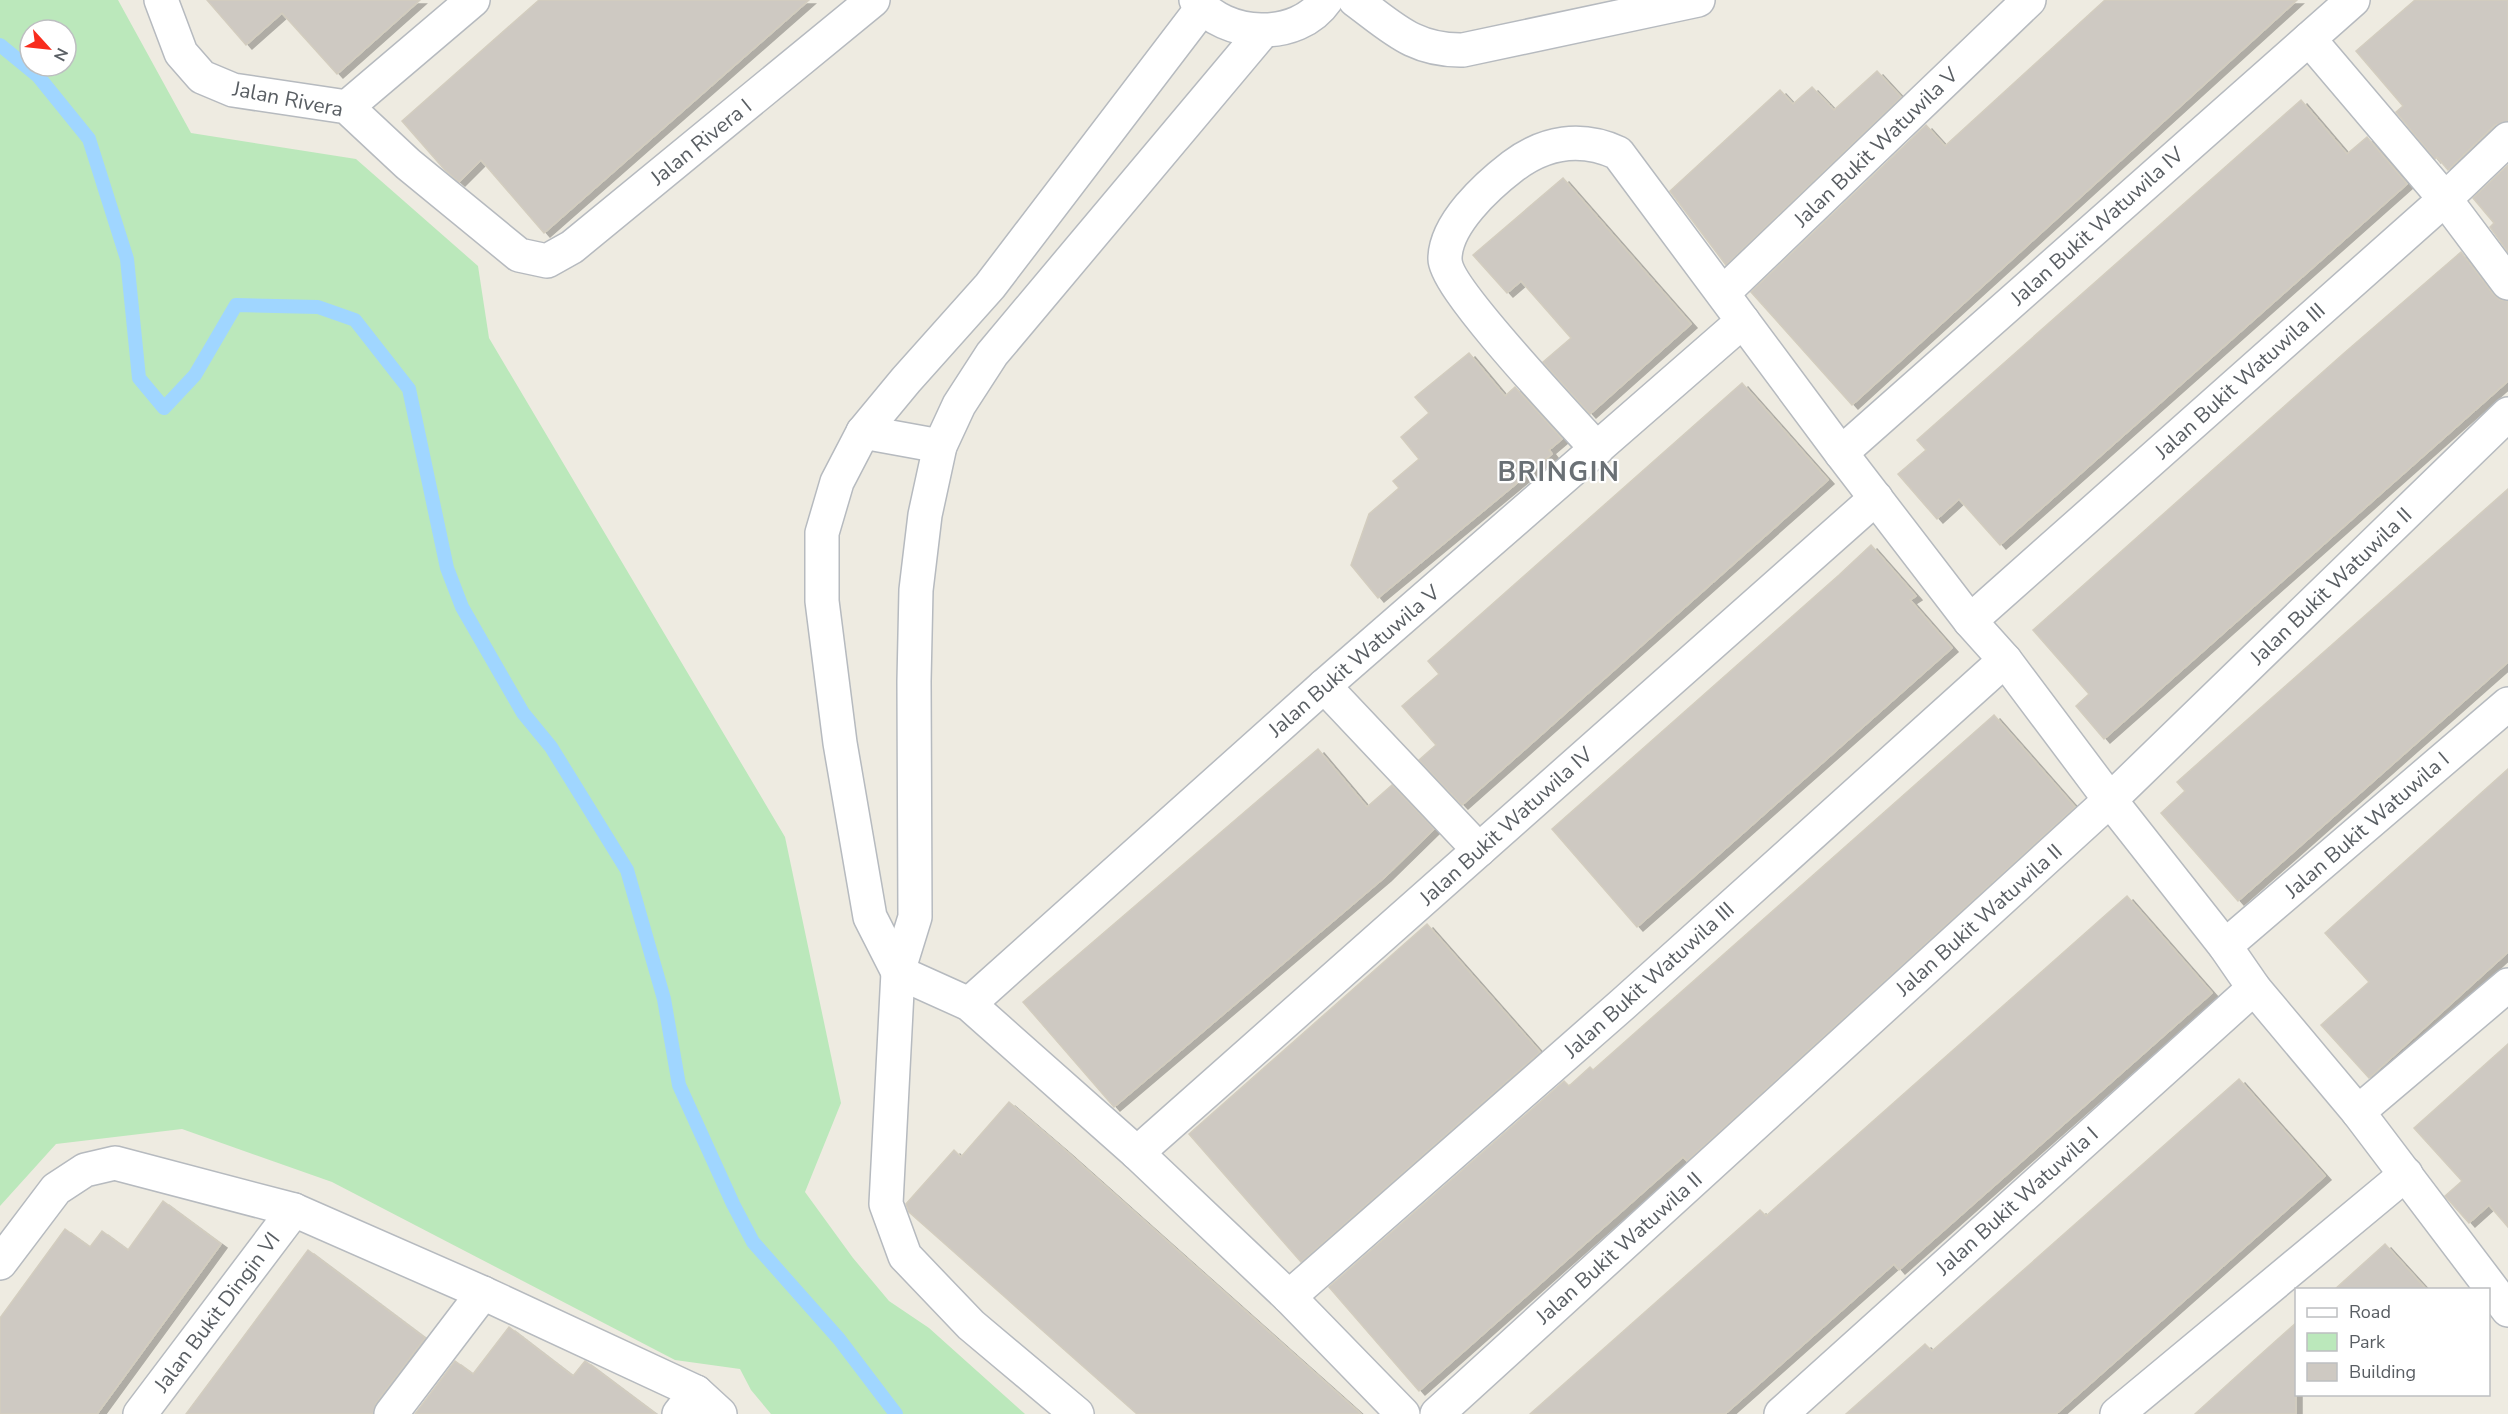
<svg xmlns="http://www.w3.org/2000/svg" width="2508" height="1414" viewBox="0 0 2508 1414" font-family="'Nunito Sans',sans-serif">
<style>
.green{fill:#bbe8bb;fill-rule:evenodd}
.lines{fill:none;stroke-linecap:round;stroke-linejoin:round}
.stream{stroke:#a0d6ff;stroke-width:14}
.building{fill:#cec9c2;stroke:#d3cdbf;stroke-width:1.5;filter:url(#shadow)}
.minor-casing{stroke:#b6babf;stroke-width:36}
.minor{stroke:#fff;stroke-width:33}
.labels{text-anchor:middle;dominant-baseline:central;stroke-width:4.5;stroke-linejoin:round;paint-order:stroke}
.street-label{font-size:21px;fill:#595e63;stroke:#fff}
.district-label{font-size:27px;font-weight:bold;letter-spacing:1.5px;fill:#6a7075;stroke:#fff}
</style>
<defs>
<filter id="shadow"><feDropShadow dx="6" dy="4" stdDeviation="0" flood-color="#0004"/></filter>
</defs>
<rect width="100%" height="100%" fill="#eeebe1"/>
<path class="green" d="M0,0H118L191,133L356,159L478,266L489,338L785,837L841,1103L805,1192L853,1258L889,1301L929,1328L1025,1414H771L751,1390L740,1369L675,1360L332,1182L182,1129L56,1144L0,1206ZM30,30H66V66H30Z"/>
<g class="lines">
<path class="stream" d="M0,45L38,76L89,139L127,259L139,378L164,408L195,375L236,305L318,307L355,320L409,389L447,568L462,607L523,713L551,747L627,870L664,999L679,1085L733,1204L753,1242L839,1339L896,1414"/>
</g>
<g class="building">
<path d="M207,0H420L337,74L282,13L246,45Z"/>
<path d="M539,0H809L544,233L481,160L459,182L444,169L402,121Z"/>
<path d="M2105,0H2297L1852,405L1751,292L1926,125L1945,146Z"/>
<path d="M2415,0H2508V121L2495,125L2448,170L2437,157L2435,159L2396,112L2403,106L2356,51Z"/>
<path d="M1877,71L1901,97L1726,265L1670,191L1780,90L1793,104L1812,87L1834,110Z"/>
<path d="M2301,100L2347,154L2367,137L2407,184L2000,545L1959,499L1937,519L1898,474L1926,450L1917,440Z"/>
<path d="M2508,165V252L2490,227L2494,223L2473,198Z"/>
<path d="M1563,178L1691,324L1590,414L1543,362L1571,338L1521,281L1507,293L1473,255Z"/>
<path d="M2461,252L2493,294L2500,300L2508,301V381L2104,739L2076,706L2089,694L2033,630L2343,354Z"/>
<path d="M1469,353L1505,396L1515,387L1562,439L1549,450L1552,454L1378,598L1351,565L1369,514L1399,488L1393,481L1419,459L1401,437L1429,413L1415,397Z"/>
<path d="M1742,383L1828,480L1462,805L1419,760L1436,745L1402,706L1439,674L1428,661Z"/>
<path d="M2508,489V662L2238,901L2161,813L2185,791L2177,782Z"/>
<path d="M1871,545L1916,596L1910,600L1952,648L1637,927L1552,829L1839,575Z"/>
<path d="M1994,715L2075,807L1687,1161L1683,1157L1419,1391L1329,1287L1564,1081L1569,1086L1590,1067L1593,1070Z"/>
<path d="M1318,749L1367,807L1392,785L1434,829L1385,877L1114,1107L1023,1002Z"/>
<path d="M2508,769V952L2369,1078L2321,1025L2369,982L2325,933Z"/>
<path d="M2127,896L2212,993L1899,1270L1894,1264L1725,1414H1530L1760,1210L1766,1216Z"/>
<path d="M1427,924L1540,1052L1301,1262L1189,1134Z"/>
<path d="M2508,1044V1227L2489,1205L2469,1223L2445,1196L2462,1181L2414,1128Z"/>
<path d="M2239,1079L2325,1176L2056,1414H1846L1925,1344L1932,1351Z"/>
<path d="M1009,1102L1065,1150L1361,1414H1137L1006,1298L909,1212L906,1204L954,1150L961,1157Z"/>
<path d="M163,1201L221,1244L97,1414H0V1318L65,1229L90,1247L102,1231L128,1250Z"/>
<path d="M2385,1244L2427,1290H2334Z"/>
<path d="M308,1250L425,1338L376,1403L373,1414H186Z"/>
<path d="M2296,1323V1414H2195L2260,1355Z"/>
<path d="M509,1327L573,1376L585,1361L588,1363L656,1414H415L455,1361L473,1374Z"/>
</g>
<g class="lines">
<defs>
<g id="minor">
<path d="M161,0L181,53L202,77L233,90L347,107L408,164L519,255L547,261L572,247L873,0"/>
<path d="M1196,0C1225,38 1297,42 1326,0"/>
<path d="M1355,0C1393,28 1414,51 1463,50L1698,0"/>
<path d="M1202,8L990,286L906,380L863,432L837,482L822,533V601L840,743L870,917L898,972L969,1004L1137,1153L1289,1297L1403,1414"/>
<path d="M2309,39L2445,199L2508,283"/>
<path d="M347,107L473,0"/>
<path d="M1723,293L2029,0"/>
<path d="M863,432L940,446"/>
<path d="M1597,449C1571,420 1445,288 1445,259C1445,224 1487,186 1513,166C1545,142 1581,136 1618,153L1841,453L1970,621L2005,660L2110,800L2225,946L2254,988L2358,1112L2508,1310"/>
<path d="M1841,453L2353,0"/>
<path d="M1970,621L2445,199L2508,139"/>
<path d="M1324,686L1479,850"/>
<path d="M2225,946L2508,704"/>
<path d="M969,1004L1324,686L1743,321"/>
<path d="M2358,1112L2508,985"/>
<path d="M1137,1153L1876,498"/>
<path d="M0,1263L56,1189L85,1170L115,1163L294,1210L483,1293L696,1392L720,1414"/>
<path d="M1289,1297L1623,1004L2005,660"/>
<path d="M140,1414L294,1210"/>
<path d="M391,1414L483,1293"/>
<path d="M679,1414L696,1392"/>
<path d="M1077,1414L971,1325L905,1256L886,1204L898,972L915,917L914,681L916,590L925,515L940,446L959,405L992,354L1263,31"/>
<path d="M1437,1414L2110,800L2508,414"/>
<path d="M1781,1414L2254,988"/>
<path d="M2117,1414L2406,1174"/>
</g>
</defs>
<use href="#minor" class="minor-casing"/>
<use href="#minor" class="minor"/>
</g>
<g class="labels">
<g class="street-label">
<text transform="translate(288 99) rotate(11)">Jalan Rivera</text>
<text transform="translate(701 142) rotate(-39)">Jalan Rivera I</text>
<text transform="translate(1876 147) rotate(-44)">Jalan Bukit Watuwila V</text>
<text transform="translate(2097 226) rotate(-42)">Jalan Bukit Watuwila IV</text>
<text transform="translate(2240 381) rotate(-42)">Jalan Bukit Watuwila III</text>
<text transform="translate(2331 586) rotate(-44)">Jalan Bukit Watuwila II</text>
<text transform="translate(1354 661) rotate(-41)">Jalan Bukit Watuwila V</text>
<text transform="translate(2367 825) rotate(-41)">Jalan Bukit Watuwila I</text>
<text transform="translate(1506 826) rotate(-42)">Jalan Bukit Watuwila IV</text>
<text transform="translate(1979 920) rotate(-42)">Jalan Bukit Watuwila II</text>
<text transform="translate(1649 980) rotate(-42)">Jalan Bukit Watuwila III</text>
<text transform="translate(2017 1201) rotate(-42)">Jalan Bukit Watuwila I</text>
<text transform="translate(1619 1248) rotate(-42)">Jalan Bukit Watuwila II</text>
<text transform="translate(217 1312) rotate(-53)">Jalan Bukit Dingin VI</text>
</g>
<g class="district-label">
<text x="1559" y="472">BRINGIN</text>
</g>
</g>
<rect x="2295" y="1288" width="195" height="108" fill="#ffffff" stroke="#bdbfc1" stroke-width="1.5"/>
<rect x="2307" y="1308" width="30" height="9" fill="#ffffff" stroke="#bdbfc1" stroke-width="1.5"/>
<text x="2349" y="1318" font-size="18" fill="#595e63">Road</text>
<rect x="2307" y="1333" width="30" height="18" fill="#bbe8bb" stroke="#bdbfc1" stroke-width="1.5"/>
<text x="2349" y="1348" font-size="18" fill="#595e63">Park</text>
<rect x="2307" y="1363" width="30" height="18" fill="#cec9c2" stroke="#bdbfc1" stroke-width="1.5"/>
<text x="2349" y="1378" font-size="18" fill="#595e63">Building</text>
<g transform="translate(48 48) rotate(117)"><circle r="28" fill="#ffffff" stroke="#bdbfc1" stroke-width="1.5"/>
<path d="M0-4.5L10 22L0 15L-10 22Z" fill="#f82c1d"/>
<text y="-9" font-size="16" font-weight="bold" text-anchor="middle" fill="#595e63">N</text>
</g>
</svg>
